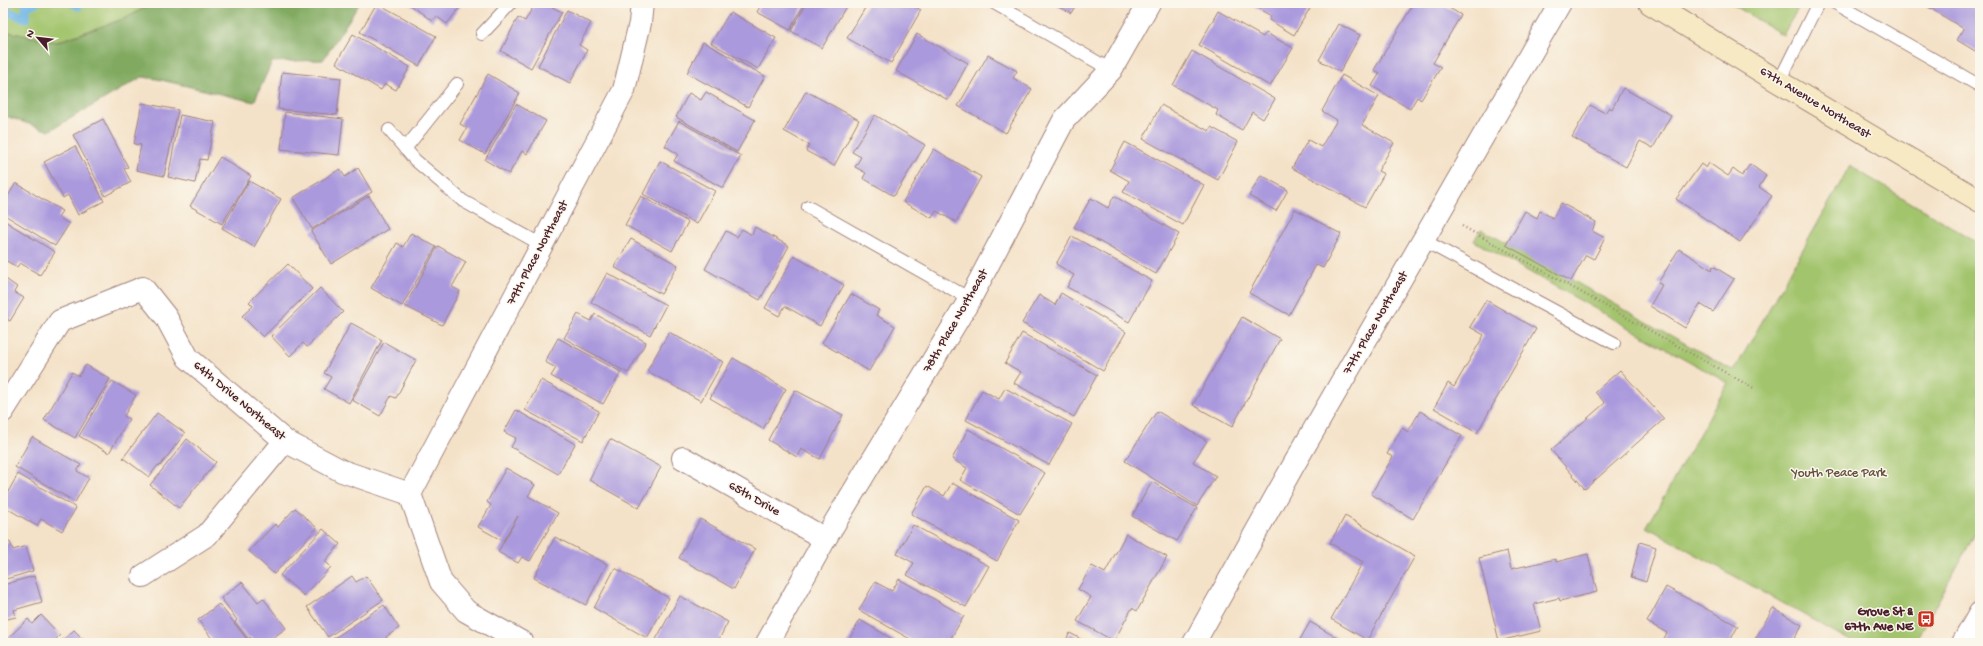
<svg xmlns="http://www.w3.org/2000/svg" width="1983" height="646" viewBox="0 0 1983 646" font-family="'Gochi Hand',sans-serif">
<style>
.green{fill:#a2c46c;stroke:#76724c}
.forest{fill:#81aa60;stroke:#666446}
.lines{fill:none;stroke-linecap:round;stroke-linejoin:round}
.stream{stroke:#6db5e5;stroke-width:9}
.building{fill:#a9d}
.service-casing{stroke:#9f807a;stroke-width:14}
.minor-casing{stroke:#9f807a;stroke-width:24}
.tertiary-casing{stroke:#9f807a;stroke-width:24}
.secondary-casing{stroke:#9f807a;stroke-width:24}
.path{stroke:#9f807a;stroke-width:2.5;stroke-dasharray:1 3;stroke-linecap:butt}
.service{stroke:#fff;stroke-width:12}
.minor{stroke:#fff;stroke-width:22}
.tertiary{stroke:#fff;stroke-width:22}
.secondary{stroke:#f6e9c3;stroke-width:22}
.labels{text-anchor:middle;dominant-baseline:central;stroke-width:3;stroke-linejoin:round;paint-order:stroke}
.street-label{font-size:13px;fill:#4a1f2b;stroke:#fbf7ec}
.park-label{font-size:13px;fill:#64513e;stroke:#fbf7ec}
.poi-label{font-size:13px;font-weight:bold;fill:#4a1f2b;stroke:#fbf7ec;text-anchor:end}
</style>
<rect width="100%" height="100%" fill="#fbf7ec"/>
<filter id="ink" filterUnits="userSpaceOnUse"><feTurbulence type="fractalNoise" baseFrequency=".025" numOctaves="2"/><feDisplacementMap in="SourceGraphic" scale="8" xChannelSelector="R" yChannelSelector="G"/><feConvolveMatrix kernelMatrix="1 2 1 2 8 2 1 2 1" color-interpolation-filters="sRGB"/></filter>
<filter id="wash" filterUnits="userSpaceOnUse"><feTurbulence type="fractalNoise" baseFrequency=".012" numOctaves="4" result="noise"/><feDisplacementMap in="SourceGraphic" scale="16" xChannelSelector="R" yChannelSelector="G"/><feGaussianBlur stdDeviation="0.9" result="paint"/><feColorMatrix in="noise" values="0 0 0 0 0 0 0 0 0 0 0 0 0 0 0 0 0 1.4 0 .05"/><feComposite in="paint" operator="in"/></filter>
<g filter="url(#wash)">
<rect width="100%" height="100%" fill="#f4e2c8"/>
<g class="green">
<path d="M3,3H154L126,18L56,42L3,31Z"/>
<path d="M1730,3H1801L1783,35Z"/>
<path d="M1850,166L1980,244V525L1915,643H1854L1647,527L1728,383L1474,241L1481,229L1734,371Z"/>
</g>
<path class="forest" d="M154,3H360L323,60L272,62L254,102L157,79L142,77L49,131L3,115V31L57,42L126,18Z"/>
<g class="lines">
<g class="stream">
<path d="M73,3L78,6L80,3"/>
<path d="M3,10L26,18V6L36,3"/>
</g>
</g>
<g id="blocks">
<g class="building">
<path d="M377,3L436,36L419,66L360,32Z"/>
<path d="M408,3H463L447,24L436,16L432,21Z"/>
<path d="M535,3H544L562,12L531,68L501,51L518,17L525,21Z"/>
<path d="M762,3H805L790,30L757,12Z"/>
<path d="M807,3H848L822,48L791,31Z"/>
<path d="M868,3H908L921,10L891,63L847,38Z"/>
<path d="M1053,3H1077L1071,13Z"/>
<path d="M1249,3H1313L1294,35L1269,20L1271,16Z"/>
<path d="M1414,3H1441L1461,15L1433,63L1441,67L1421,100L1417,97L1410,109L1372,86L1380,73L1374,70Z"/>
<path d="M1922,3H1980V54L1957,40L1964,29Z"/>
<path d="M567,10L591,23L579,45L587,50L570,83L538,66Z"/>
<path d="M1218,11L1263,37L1266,33L1293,48L1270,86L1199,45Z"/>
<path d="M730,12L776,38L758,69L711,43Z"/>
<path d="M1339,24L1360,35L1340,72L1319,60Z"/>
<path d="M353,34L410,67L396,90L385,84L381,90L336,63Z"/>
<path d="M917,34L968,63L948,100L896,71Z"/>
<path d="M703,42L765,76L748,107L687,73Z"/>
<path d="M1192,51L1275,99L1263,119L1252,112L1242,130L1216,115L1218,110L1173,85Z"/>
<path d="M988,55L1017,71L1013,78L1032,89L1006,133L958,106Z"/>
<path d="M282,72L341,78L337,115L278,109Z"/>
<path d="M488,74L520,93L485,154L460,140L467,128L460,124Z"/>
<path d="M1342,75L1379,96L1362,125L1394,143L1378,171L1384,174L1365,207L1292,168L1308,140L1321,147L1337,120L1322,111Z"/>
<path d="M1623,88L1671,115L1653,148L1640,141L1626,167L1572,137L1590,105L1605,113L1609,107L1612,109Z"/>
<path d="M806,91L859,120L834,166L806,151L809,145L784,131Z"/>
<path d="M706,92L755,120L737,152L676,117L689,93L701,100Z"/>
<path d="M142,103L178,110L164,176L136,170L141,145L134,144Z"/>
<path d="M516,104L546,121L527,154L522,151L509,174L485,160Z"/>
<path d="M1161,105L1209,131L1211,127L1238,142L1218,180L1143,139Z"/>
<path d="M285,112L343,119L339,155L281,149Z"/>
<path d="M180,115L215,122L207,160L200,159L195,183L168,177Z"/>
<path d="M875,115L925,145L894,196L863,178L866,173L855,167L861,157L852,152Z"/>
<path d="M103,119L128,167L124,169L131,182L105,196L73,135Z"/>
<path d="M679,121L741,156L723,188L674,161L678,154L665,146Z"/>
<path d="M1125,142L1204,185L1183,225L1123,192L1129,181L1110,170Z"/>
<path d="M75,146L104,201L78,215L68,195L63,198L44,162Z"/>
<path d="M934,149L981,177L956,222L936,211L932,218L903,202Z"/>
<path d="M220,157L251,176L222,224L190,206Z"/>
<path d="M660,161L715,191L697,224L643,194Z"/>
<path d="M1709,163L1728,176L1733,169L1742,176L1750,164L1766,176L1759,187L1772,196L1740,242L1676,199L1701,164L1706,168Z"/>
<path d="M358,168L372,192L312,229L293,198L340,169L345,177Z"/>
<path d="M1261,175L1288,190L1276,211L1249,196Z"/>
<path d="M249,181L281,199L254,247L222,228Z"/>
<path d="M16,183L62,211L58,217L69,224L55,246L3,214V204Z"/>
<path d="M369,196L388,229L331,264L311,231Z"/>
<path d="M641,196L688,222L672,251L625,225Z"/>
<path d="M1114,196L1179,234L1156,274L1074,227L1091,198L1108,208Z"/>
<path d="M1561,203L1596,222L1592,231L1605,238L1594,259L1586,255L1571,281L1506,245L1525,211L1537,218L1540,211L1553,218Z"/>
<path d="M1295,209L1341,234L1323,268L1316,265L1289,315L1249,293Z"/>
<path d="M3,220L55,252L40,275L20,263L17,267L3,259Z"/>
<path d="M755,227L789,246L760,300L705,269L726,231L737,237L742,229L752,235Z"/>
<path d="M411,233L436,247L402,306L371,288L397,243L403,247Z"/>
<path d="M1072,236L1152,281L1129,322L1067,287L1074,275L1056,264Z"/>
<path d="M631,239L678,265L661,294L614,267Z"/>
<path d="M438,246L466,262L452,287L460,291L442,325L405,306Z"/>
<path d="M1679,249L1712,270L1713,266L1734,279L1713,312L1700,304L1685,328L1650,306L1662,285L1658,283Z"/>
<path d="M794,256L844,285L820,326L785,306L779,316L765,308Z"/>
<path d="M288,264L312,289L263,337L242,316L253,306L249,302Z"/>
<path d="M607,273L666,305L650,335L591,302Z"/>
<path d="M3,277L17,287L14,292L24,298L10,321L3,317Z"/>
<path d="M320,288L343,312L307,347L303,343L290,356L271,336Z"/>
<path d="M1061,293L1126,332L1103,371L1022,323L1039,295L1055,305Z"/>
<path d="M851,294L879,310L876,315L895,326L869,371L822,343Z"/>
<path d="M1486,300L1536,329L1477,433L1434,408L1448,383L1454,387L1484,335L1470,327Z"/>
<path d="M578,314L591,321L595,314L646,342L628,373L564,338Z"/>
<path d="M1242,317L1280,339L1232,427L1193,405Z"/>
<path d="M351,323L382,340L349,403L324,389L331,377L324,373Z"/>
<path d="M669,332L723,362L701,401L647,371Z"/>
<path d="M1022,333L1097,375L1074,417L1014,383L1021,372L1005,363Z"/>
<path d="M558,338L621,372L603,404L551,376L556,368L545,362Z"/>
<path d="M384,342L416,360L396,398L391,396L380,416L352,400Z"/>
<path d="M733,358L786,389L763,429L710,398Z"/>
<path d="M86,365L110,379L75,438L44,420L72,372L79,376Z"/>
<path d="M1620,370L1664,419L1585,489L1551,450L1605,403L1595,392Z"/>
<path d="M541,380L599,411L583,441L525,410Z"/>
<path d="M112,381L136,395L124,416L129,419L109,453L79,436Z"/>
<path d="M1005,388L1072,424L1049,465L966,420L982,390L999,399Z"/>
<path d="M795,390L843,415L820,459L801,449L797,457L768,440Z"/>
<path d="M516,410L575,444L558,474L511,447L516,438L504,432Z"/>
<path d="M1157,411L1207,441L1193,462L1216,476L1197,506L1125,461Z"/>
<path d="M1420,411L1462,436L1413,519L1371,494L1393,457L1387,454L1402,428L1408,432Z"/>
<path d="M157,413L185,433L160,466L158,465L149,477L123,458Z"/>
<path d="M968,429L1045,473L1020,514L960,480L967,468L952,459Z"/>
<path d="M32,437L81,465L77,471L89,478L75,502L15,467Z"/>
<path d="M187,439L216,462L179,508L150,485Z"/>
<path d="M610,439L661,467L639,508L589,480Z"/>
<path d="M506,468L535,485L528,496L558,513L530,561L522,557L518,563L498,552L518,516L503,541L478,527L491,505L487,502Z"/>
<path d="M18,474L76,508L62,531L41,519L37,526L3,506V501Z"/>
<path d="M1152,482L1197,508L1177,541L1132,516Z"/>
<path d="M952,483L1019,520L997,561L911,514L927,486L944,496Z"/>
<path d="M295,508L317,528L274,574L249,551L275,524L278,527Z"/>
<path d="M1345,516L1415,556L1367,640L1331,619L1363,562L1330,543Z"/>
<path d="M700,519L755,549L734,589L679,558Z"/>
<path d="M913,525L989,566L966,607L907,575L914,563L897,554Z"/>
<path d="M323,529L340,544L325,561L331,567L304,596L280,575Z"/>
<path d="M1126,534L1167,557L1137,611L1132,608L1114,641L1077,621L1091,597L1078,589L1092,566L1105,573Z"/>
<path d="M555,537L607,564L586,605L534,578Z"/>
<path d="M10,542L13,550L26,546L33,571L3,580V544Z"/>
<path d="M1640,542L1656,547L1646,582L1631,577Z"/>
<path d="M1507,551L1511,569L1556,559V562L1588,554L1597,592L1560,601L1559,598L1534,604L1541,631L1499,641L1479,558Z"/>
<path d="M615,568L669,598L647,638L594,608Z"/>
<path d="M34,576L42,602L14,610L16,617L3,620V585Z"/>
<path d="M352,576L356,582L366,576L383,600L328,637L307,607Z"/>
<path d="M899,579L964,616L948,643H917L859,610L875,582L892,591Z"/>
<path d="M242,582L258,602L263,598L286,628L266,643H255L250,637L248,639L235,622L237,620L221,598Z"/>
<path d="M1666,587L1738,626L1729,643L1662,642L1667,633L1647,622Z"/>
<path d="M680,596L728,622L717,643H654Z"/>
<path d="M219,604L250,643H209L213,640L198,620Z"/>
<path d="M384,605L399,628L386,637L388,643H327Z"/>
<path d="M1773,608L1802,625L1792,643H1753Z"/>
<path d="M41,615L60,635L52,643H3L28,619L32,624Z"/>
<path d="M860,620L899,643H847Z"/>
<path d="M1310,622L1346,643H1298Z"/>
<path d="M74,630L87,643H60Z"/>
<path d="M1070,633L1088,643H1064Z"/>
</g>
</g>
</g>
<g filter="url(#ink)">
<use href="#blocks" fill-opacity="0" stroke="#9f807a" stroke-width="1"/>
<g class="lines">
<defs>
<g id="service">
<path d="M994,3L1111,70"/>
<path d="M1835,3L1980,86"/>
<path d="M482,34L511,3"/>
<path d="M1779,82L1818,3"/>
<path d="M389,130L415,160L463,201L542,245"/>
<path d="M405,149L457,84"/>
<path d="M808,207L970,299"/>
<path d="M1423,240L1614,343"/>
</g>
<g id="minor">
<path d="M3,411L60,321L143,288L166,317L188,358L285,441L342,471L410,494L441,582L466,611L523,643"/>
<path d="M683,458L825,539"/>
<path d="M410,494L624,90L640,23L642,3"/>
<path d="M143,576L207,535L285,441"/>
<path d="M767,643L825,539L970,299L1064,120L1111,70L1149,3"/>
<path d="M1194,643L1293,466L1560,3"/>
</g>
<path id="tertiary" d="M1963,643L1980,613"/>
<path id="secondary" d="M1650,3L1779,82L1980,201"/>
</defs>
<use href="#service" class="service-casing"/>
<use href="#minor" class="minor-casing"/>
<use href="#tertiary" class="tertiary-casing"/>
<use href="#secondary" class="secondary-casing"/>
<path class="path" d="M1462,226L1755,389"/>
<use href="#service" class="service"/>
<use href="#minor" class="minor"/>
<use href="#tertiary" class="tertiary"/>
<use href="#secondary" class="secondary"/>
</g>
</g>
<defs>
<symbol id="bus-square" viewBox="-11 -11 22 22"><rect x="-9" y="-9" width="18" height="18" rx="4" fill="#c8321e" stroke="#fbf7ec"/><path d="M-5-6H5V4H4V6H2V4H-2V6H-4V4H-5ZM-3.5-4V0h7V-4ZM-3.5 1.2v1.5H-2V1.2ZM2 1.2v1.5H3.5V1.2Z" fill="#fff"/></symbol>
</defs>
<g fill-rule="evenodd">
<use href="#bus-square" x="1916" y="609" width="20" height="20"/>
</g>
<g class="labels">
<g class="street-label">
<text transform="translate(1815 103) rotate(31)">67th Avenue Northeast</text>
<text transform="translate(538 253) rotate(-62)">79th Place Northeast</text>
<text transform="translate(956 321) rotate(-60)">78th Place Northeast</text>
<text transform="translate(1376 323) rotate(-60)">77th Place Northeast</text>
<text transform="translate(239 401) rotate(40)">64th Drive Northeast</text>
<text transform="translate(754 499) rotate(30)">65th Drive</text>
</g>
<g class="park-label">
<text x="1839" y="473">Youth Peace Park</text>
</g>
<g class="poi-label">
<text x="1913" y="612">Grove St &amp;<tspan x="1913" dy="15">67th Ave NE</tspan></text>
</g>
</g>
<rect width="1983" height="646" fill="none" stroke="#fbf7ec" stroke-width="16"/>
<g transform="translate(38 38) rotate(298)" stroke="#fbf7ec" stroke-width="3" paint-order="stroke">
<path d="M0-3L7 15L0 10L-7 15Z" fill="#4a1f2b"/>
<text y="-6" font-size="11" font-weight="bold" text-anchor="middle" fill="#4a1f2b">N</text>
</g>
</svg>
